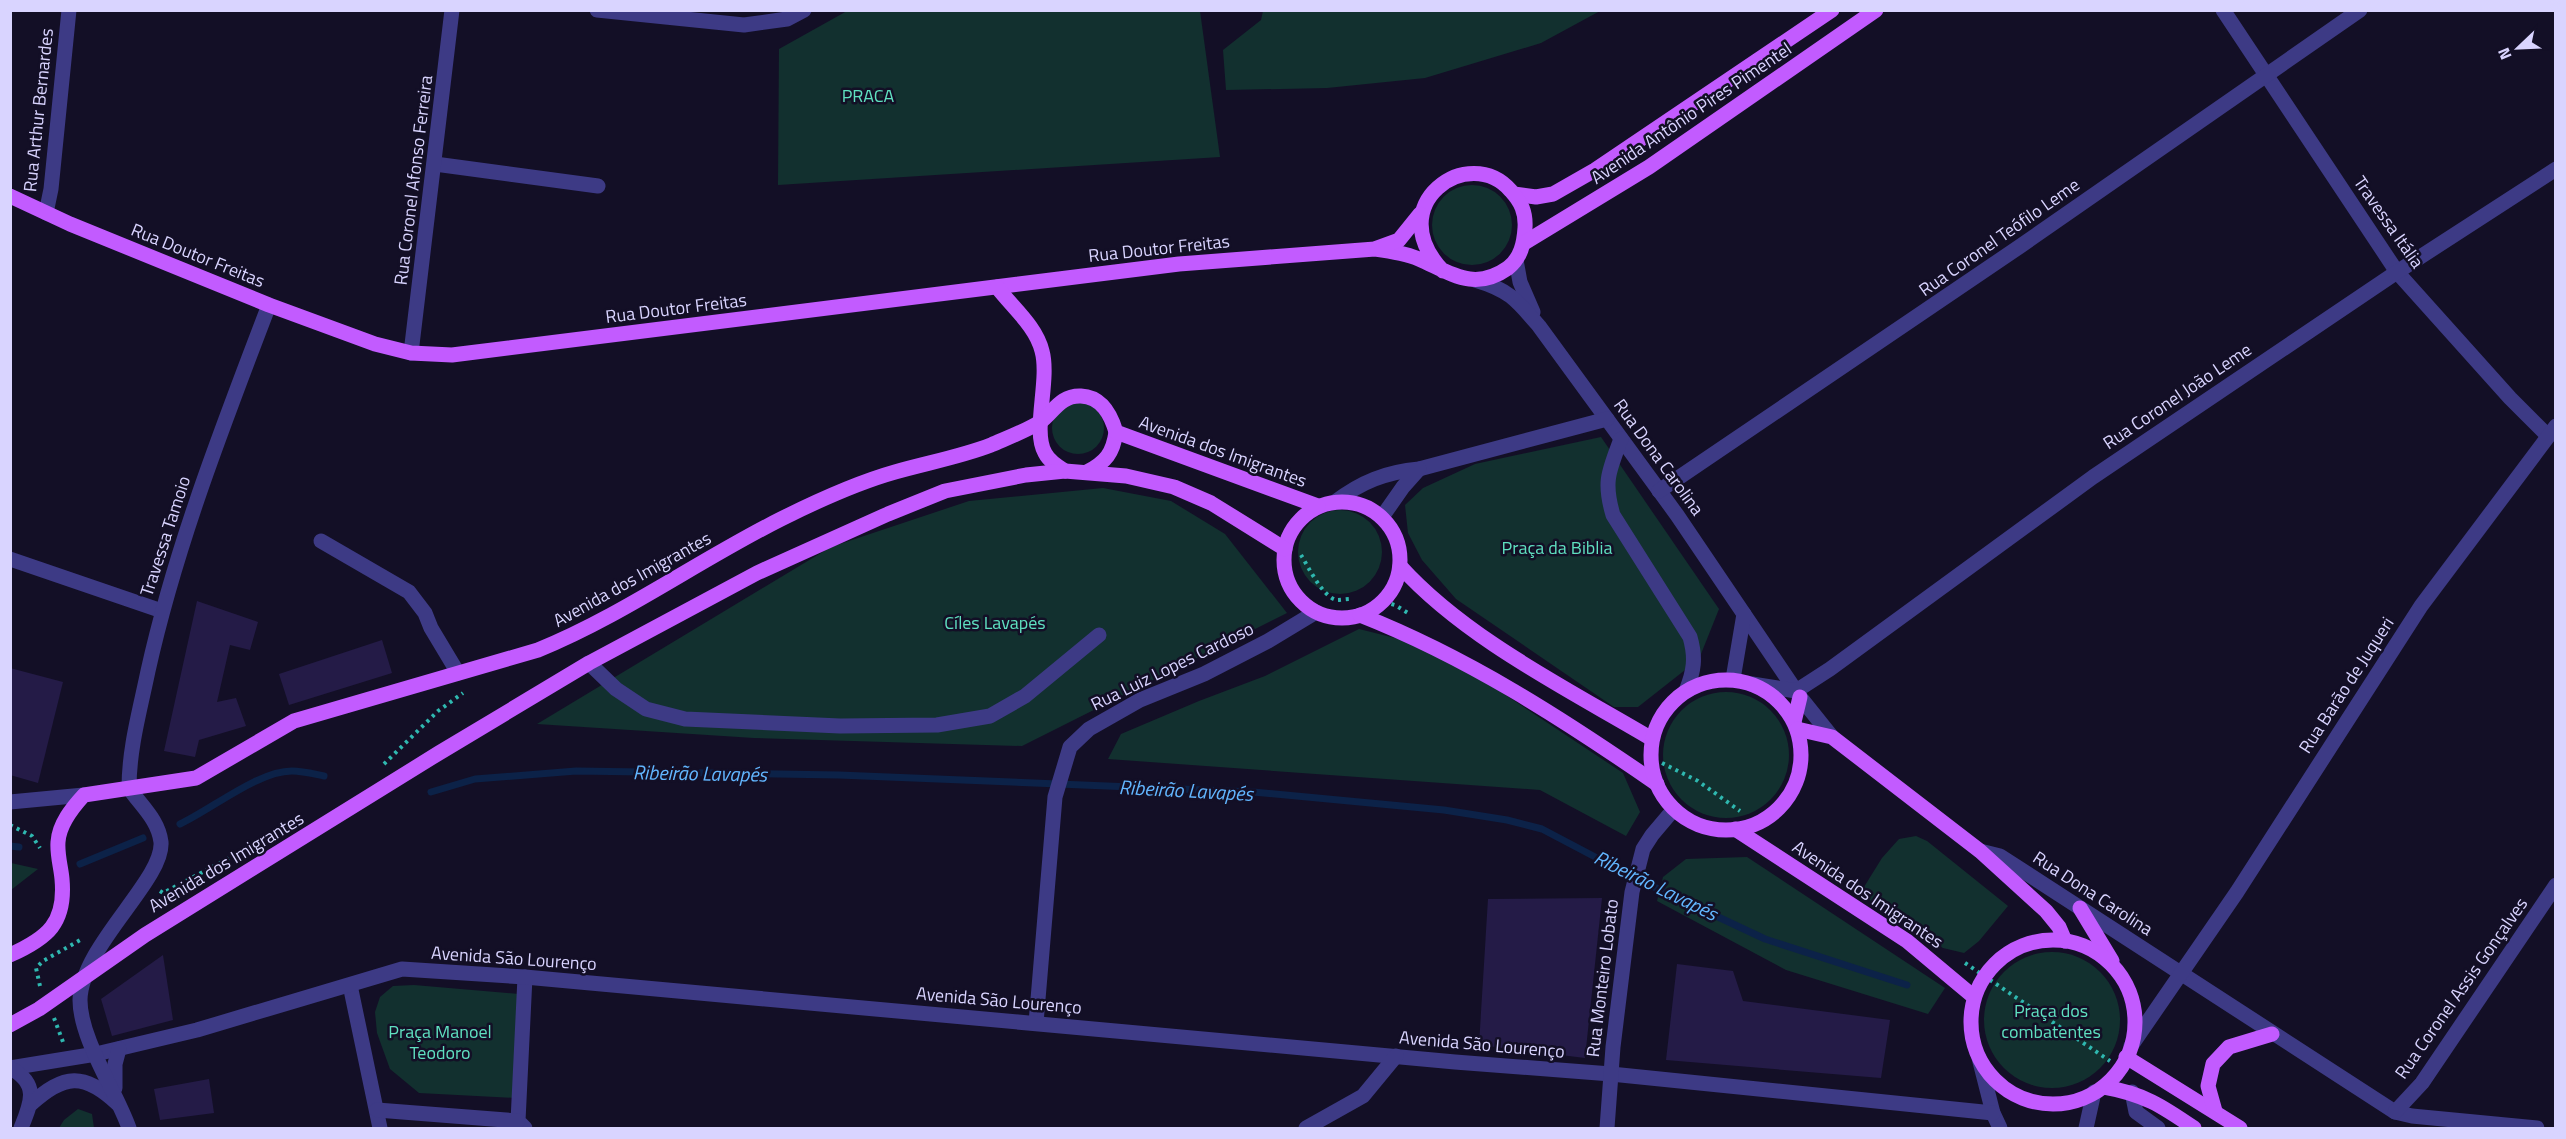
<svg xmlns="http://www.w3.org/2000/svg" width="2566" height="1139" viewBox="0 0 2566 1139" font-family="'Titillium Web',sans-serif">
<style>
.green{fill:#12302f}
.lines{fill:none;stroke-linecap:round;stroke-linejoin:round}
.stream{stroke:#0c2248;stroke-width:7}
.building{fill:#241b47}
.path{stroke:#2fb8b0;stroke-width:4;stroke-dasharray:3 4.5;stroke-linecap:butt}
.minor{stroke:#3d3a85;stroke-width:15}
.major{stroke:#c25bff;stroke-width:15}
.labels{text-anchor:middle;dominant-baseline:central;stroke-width:5;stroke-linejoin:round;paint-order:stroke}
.park-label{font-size:18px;fill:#5fe0c0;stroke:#130f26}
.street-label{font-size:18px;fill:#d9d4ff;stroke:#130f26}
.water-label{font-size:20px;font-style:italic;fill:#62b6ff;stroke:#130f26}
</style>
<rect width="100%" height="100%" fill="#130f26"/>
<g class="green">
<path d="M847,11H1200L1220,157L778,185L779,49Z"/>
<path d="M1263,11V10L1600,11L1541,43L1425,78L1327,88L1226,90L1223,50L1261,20Z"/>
<circle cx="1472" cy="225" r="40"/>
<circle cx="1078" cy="428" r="26"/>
<path d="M1601,437L1719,609L1699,659L1638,707H1614L1456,599L1422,560L1408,533L1405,505L1423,488L1475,464Z"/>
<path d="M1103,488L1171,501L1225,534L1287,613L1022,746L754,738L537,724L831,547L969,501Z"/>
<circle cx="1340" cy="552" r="42"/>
<path d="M1359,629L1435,648L1623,773L1640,812L1626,836L1540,790L1108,759L1121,734L1199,701L1265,676Z"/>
<circle cx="1726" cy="755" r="63"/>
<path d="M1916,836L1927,841L2008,906L1979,941L1964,953L1943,948L1868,899L1864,887L1882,858L1899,839Z"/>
<path d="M1747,857L1945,988L1928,1014L1786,970L1657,901L1663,877L1686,859Z"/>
<path d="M11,863L38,869L11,890Z"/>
<circle cx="2052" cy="1020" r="68"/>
<path d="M414,985L519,994L516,1098L419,1093L390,1069L377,1033L375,1012L380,997L393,986Z"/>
<path d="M78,1109L92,1114L94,1128H59L64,1120Z"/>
</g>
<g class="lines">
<g class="stream">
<path d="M431,792L475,779L576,771L839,775L1253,792L1444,810L1507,820L1542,829L1635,878L1765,939L1907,985"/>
<path d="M180,824C212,809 258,771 292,771C303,771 314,774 324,776"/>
<path d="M10,846L19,847"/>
<path d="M80,864L143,838"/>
</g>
</g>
<g class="building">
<path d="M197,601L258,622L250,650L230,645L217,702L236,698L246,726L199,740L195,757L164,751Z"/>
<path d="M382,640L392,673L289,705L279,674Z"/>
<path d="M10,668L63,682L38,783L10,775Z"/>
<path d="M1602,898L1585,1058L1479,1045L1488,899Z"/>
<path d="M163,955L173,1020L112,1036L101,999Z"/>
<path d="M1677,964L1733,971L1743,1001L1890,1020L1881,1078L1666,1060Z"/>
<path d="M209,1079L214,1113L160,1120L154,1089Z"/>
</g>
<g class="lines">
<g class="path">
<path d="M1301,555C1308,566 1323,598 1337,600C1341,600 1347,599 1351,599"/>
<path d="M1377,600L1395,605L1408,613"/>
<path d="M1662,763L1698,781L1740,811"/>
<path d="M384,764L438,711L463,693"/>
<path d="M10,825L32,836L40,848"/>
<path d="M160,891L163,893L235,855"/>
<path d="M1965,963L2110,1061"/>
<path d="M40,986L36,968L43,961L82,939"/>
<path d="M54,1018L63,1042"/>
</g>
<g class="minor">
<path d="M597,10L744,25L787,19L804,10"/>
<path d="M2223,10L2397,272L2510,398L2548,436"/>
<path d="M435,164L598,186"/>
<path d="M46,213L51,189L69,10"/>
<path d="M1516,260L1520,282L1533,312"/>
<path d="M1475,280C1509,290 1516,299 1539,326L1677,515L1800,697L1832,737"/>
<path d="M411,353L452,10"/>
<path d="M1621,439C1609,471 1603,481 1613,515L1690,637C1696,658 1694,671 1686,691"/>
<path d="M1659,491L2019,247L2360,10"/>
<path d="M1335,502C1361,482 1386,472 1419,469L1607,419"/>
<path d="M1382,517L1403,487L1419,469"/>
<path d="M321,541L409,592L425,613L431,628L458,673"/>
<path d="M10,559L162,611"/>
<path d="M589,663L616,689L646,709L685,719L840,726L937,725L990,716L1025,696L1099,635"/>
<path d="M1733,679L1744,614"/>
<path d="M1752,684L1796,691L1830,669L2093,477L2397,272L2556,169"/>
<path d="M10,802L84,795"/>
<path d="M1980,851L2000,856L2395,1112L2412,1116L2537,1128"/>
<path d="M525,977L518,1121L525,1128"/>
<path d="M350,985L380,1128"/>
<path d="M1036,1023L1055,797L1070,747L1089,729L1140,700L1204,674L1268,641L1316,612"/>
<path d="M2131,1046L2237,892L2421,606L2556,426"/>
<path d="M1979,1058L1993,1113L2000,1128"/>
<path d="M10,1068L96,1054L197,1030L402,969L525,977L1455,1062L1611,1074L1993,1113"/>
<path d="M10,1068C40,1084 31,1103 21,1128"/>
<path d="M115,1088V1064L119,1049"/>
<path d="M2132,1092L2136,1112L2158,1128"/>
<path d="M31,1104C64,1074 84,1072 118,1104"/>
<path d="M377,1110L518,1121"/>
<path d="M2395,1112L2422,1083L2556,885"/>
<path d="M129,1128C116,1091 80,1039 80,1000C81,946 164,880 161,842C158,819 141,806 129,788C129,748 140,710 148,671C176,545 223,426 269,305"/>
<path d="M1306,1128L1363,1096L1396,1056"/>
<path d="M1607,1128L1613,1047L1632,892L1643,849L1652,835L1674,809"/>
<path d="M2086,1128L2094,1092"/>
</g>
<g class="major">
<path d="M1514,194L1536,197L1553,194L1595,170L1832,10"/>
<path d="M10,196L70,224L269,305L375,344L411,353L452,355L1179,264L1375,249C1390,251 1405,253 1419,259C1451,273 1474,292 1508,268C1521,258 1524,243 1525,228C1526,212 1521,202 1511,191C1469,142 1380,205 1443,271"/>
<path d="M1524,243L1649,167L1876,10"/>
<path d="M1377,248L1399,240L1420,214"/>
<path d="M997,287C1012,307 1036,326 1042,351C1050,380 1032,431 1045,453C1049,461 1057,466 1065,471"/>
<path d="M1087,472C1106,462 1113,453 1116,432"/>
<circle cx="1342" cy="560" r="58"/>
<path d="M1400,566C1466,639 1568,689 1652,739"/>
<path d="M1360,615C1467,657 1563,719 1657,784"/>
<circle cx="1726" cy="755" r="75"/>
<path d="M1794,722L1800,697"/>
<path d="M1797,729L1832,737L1980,851L2046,911L2059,927L2065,941"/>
<path d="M1735,829L1907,941L1974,997"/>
<path d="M2080,908L2112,961"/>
<circle cx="2053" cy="1022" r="82"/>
<path d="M10,955C48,938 66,923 62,879C61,867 57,855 58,842C59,824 72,808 84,795L196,778L294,721L538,650C622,616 699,560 781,519C817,501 856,483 895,472C926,463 960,457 991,445C1007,438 1026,431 1040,422C1053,413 1060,395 1081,396C1102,397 1111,415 1116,432L1318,506"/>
<path d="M10,1025L39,1009L145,935L439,753L589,663L757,573L888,514L945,491L1026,475L1065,471L1126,476L1174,487L1211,503L1285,549"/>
<path d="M2126,1057L2240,1128"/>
<path d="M2104,1087C2144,1094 2162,1106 2194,1128"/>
<path d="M2215,1111L2208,1086L2213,1064L2229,1047L2272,1034"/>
</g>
</g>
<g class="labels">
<g class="park-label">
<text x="868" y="95">PRACA</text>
<text x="1557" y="547">Praça da Biblia</text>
<text x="995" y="622">Cíles Lavapés</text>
<text x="2051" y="1010">Praça dos<tspan x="2051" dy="21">combatentes</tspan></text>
<text x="440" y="1031">Praça Manoel<tspan x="440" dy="21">Teodoro</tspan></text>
</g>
<g class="street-label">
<text transform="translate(38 110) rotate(-84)">Rua Arthur Bernardes</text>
<text transform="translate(1691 113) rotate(-34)">Avenida Antônio Pires Pimentel</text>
<text transform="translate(413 180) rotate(-83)">Rua Coronel Afonso Ferreira</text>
<text transform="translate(2389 222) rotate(55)">Travessa Itália</text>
<text transform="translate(1999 237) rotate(-35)">Rua Coronel Teófilo Leme</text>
<text transform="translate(1159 248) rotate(-6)">Rua Doutor Freitas</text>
<text transform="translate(198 255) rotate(22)">Rua Doutor Freitas</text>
<text transform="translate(676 308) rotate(-7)">Rua Doutor Freitas</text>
<text transform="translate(2177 396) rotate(-34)">Rua Coronel João Leme</text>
<text transform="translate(1223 451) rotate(20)">Avenida dos Imigrantes</text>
<text transform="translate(1659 457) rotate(54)">Rua Dona Carolina</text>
<text transform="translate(165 536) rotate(-72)">Travessa Tamoio</text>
<text transform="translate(632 579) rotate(-29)">Avenida dos Imigrantes</text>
<text transform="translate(1172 666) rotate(-26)">Rua Luiz Lopes Cardoso</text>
<text transform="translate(2346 685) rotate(-57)">Rua Barão de Juqueri</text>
<text transform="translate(226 862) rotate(-31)">Avenida dos Imigrantes</text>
<text transform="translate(2093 893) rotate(33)">Rua Dona Carolina</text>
<text transform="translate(1868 894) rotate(34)">Avenida dos Imigrantes</text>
<text transform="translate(514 958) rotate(4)">Avenida São Lourenço</text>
<text transform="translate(1602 978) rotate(-83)">Rua Monteiro Lobato</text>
<text transform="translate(2461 988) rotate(-55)">Rua Coronel Assis Gonçalves</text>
<text transform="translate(999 1000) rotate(5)">Avenida São Lourenço</text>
<text transform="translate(1482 1044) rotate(5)">Avenida São Lourenço</text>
</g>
<g class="water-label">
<text transform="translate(700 773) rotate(1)">Ribeirão Lavapés</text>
<text transform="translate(1186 790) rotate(3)">Ribeirão Lavapés</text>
<text transform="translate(1656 885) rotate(26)">Ribeirão Lavapés</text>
</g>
</g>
<rect width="2566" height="1139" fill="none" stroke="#d9d4ff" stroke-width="24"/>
<g transform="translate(2518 48) rotate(247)" stroke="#130f26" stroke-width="4.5" paint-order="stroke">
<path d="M0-4.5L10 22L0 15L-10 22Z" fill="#d9d4ff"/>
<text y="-9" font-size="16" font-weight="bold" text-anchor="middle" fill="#d9d4ff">N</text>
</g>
</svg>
